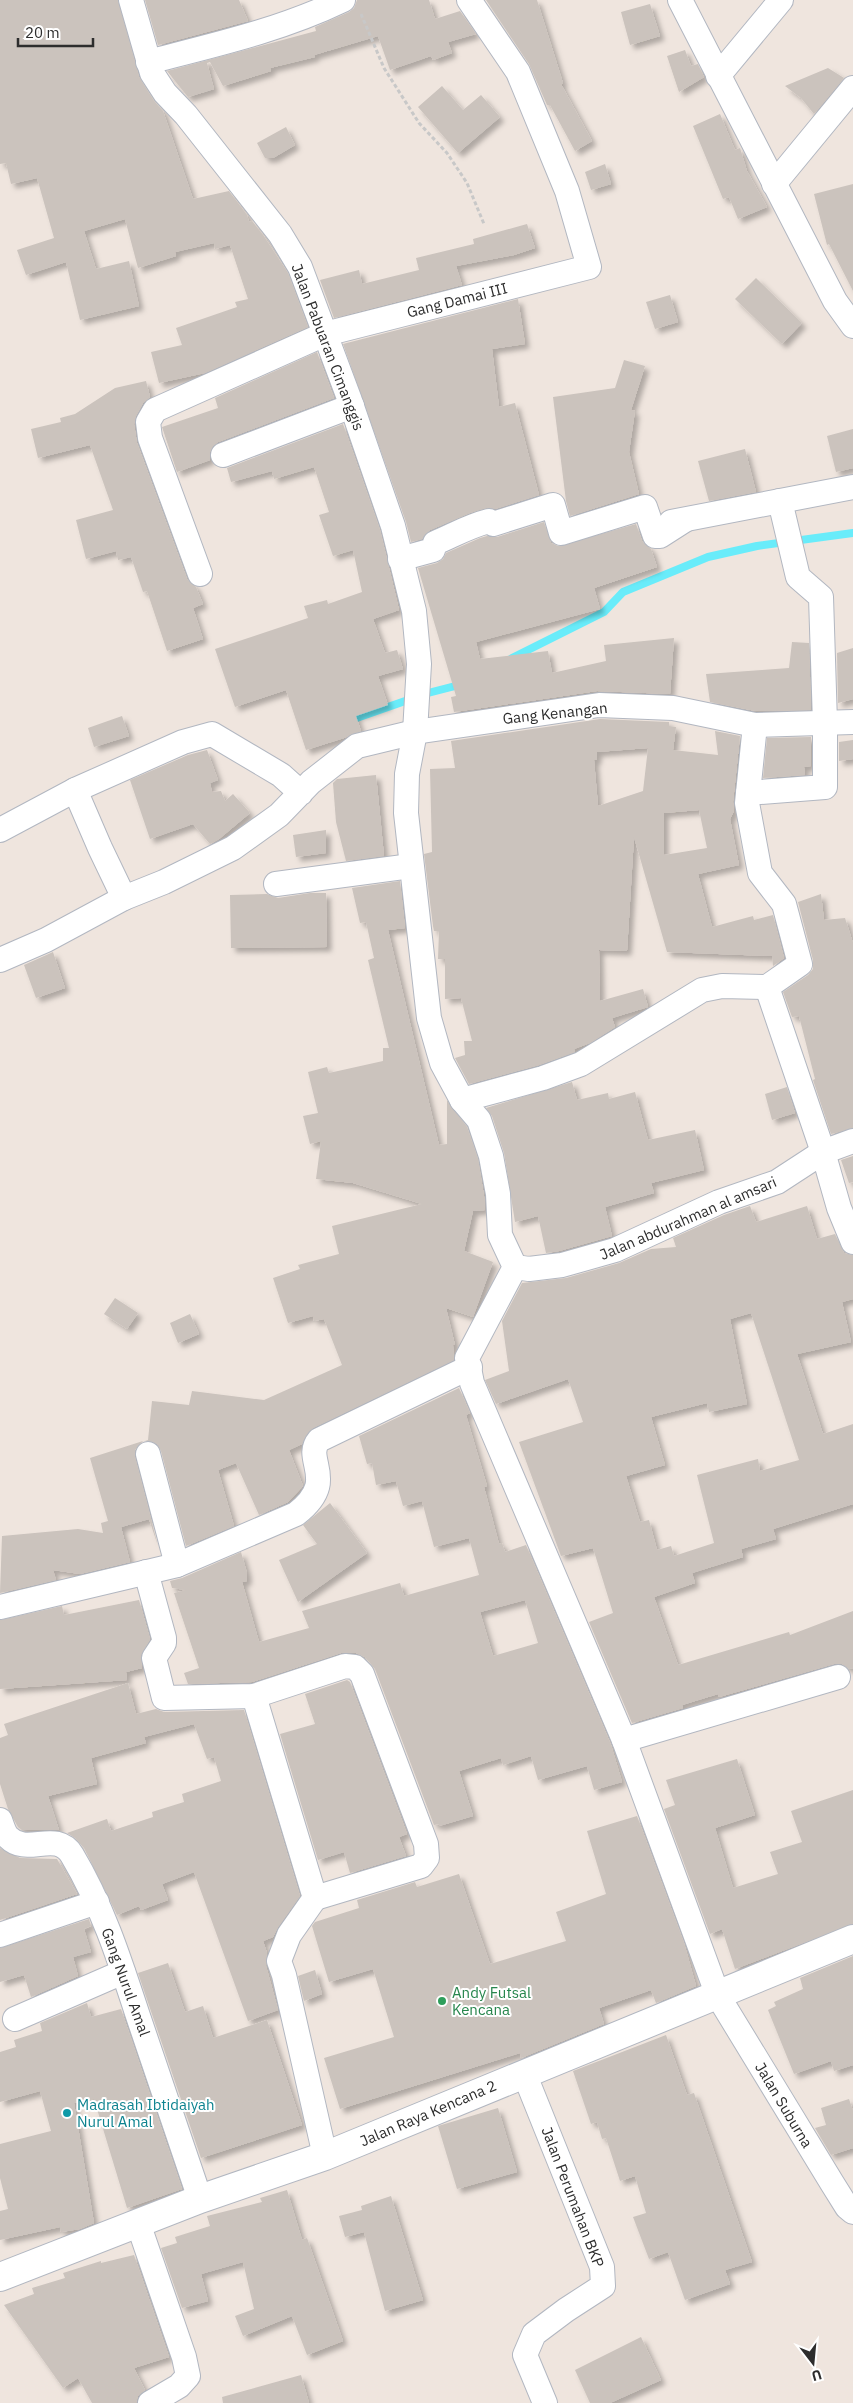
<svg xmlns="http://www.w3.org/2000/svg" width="853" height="2403" viewBox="0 0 853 2403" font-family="'IBM Plex Sans',sans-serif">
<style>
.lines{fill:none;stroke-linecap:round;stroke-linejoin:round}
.stream{stroke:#69ecfa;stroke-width:8}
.building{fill:#cbc3bd;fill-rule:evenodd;filter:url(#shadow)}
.minor-casing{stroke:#b2b7c1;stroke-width:26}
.tertiary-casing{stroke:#b2b7c1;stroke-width:30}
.path{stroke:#c8c8c8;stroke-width:3;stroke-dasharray:4 2.5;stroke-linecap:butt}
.minor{stroke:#fff;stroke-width:24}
.tertiary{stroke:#fff;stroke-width:28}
.leisure-dot{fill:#2e9e5b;stroke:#fff;stroke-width:2}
.culture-dot{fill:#0f9aa8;stroke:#fff;stroke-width:2}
.labels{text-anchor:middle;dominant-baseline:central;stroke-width:4;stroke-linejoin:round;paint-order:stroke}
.street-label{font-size:15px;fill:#2d2d2d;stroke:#fff}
.leisure-label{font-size:15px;fill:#27864d;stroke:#fff;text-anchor:start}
.culture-label{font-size:15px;fill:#0d838f;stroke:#fff;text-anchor:start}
</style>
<defs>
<filter id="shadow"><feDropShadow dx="4.5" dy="4.5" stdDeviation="2.5" flood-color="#0004"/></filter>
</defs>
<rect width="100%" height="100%" fill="#efe5de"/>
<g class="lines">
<g class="stream">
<path d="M512,658L604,612L623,592L708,557L757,546L853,533"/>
<path d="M348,721L428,693L463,684"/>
</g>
</g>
<g class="building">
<path d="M0,0H118L139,77L154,101L163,111L193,199L229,191L247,215L249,222L252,221L263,235L288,273L308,327L205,373L159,383L151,352L182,345L176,328L237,307L235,302L248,299L230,245L215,249L214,243L175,252L176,256L138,268L125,219L84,231L96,269L129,261L139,306L80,320L66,262L26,275L17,250L54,238L37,178L11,184L6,163L0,164Z"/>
<path d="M145,0H239L248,21L158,45Z"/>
<path d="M357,0H429L435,19L460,11L476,34L448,42L452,53L433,60L431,56L390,70L378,36L314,55L315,57L270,68L271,71L223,86L210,62L207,63L214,89L188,97L167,71L316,31L315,27L349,12L354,8Z"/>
<path d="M486,0H537L563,83L561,84L592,141L575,151L550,105H547L529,64Z"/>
<path d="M650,4L660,36L630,45L621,12Z"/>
<path d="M685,50L691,66L698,64L704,77L679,92L667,56Z"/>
<path d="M828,68L844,78L814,114L801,98L785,86Z"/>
<path d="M442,86L463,110L481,95L500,117L458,153L418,107Z"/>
<path d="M720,114L735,150L740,148L747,171L767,207L738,219L729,197L723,199L693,126Z"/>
<path d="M286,127L295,145L273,158H265L257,143Z"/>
<path d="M605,164L611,184L591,190L585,172Z"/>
<path d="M853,184V291L829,244L827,245L814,194Z"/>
<path d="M527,224L535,248L514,255L456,266L462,285L334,318L320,280L359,270L362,284L419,270L416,258L474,244L473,239Z"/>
<path d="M756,278L802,323L782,344L735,299Z"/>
<path d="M670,295L678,322L655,329L646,302Z"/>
<path d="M518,299L525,344L492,349L499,407L515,403L539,495L495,509L486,508L470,513L430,530L422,539L411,542L406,522L343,344Z"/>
<path d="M317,352L334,398L218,442L213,446L210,452V460L177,472L162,427L218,408L215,398Z"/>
<path d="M624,360L645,366L631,410L635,411L629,452L639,494L570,516L566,501L553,397L615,388Z"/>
<path d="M146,381L150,397L143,403L136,416L134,424L137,443L187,579L196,587L203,604L193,608L203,639L167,651L147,591L143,592L131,557L118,560L116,551L86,559L76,520L113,510L90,445L38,458L31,429L61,422L60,418L75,414L115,388Z"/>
<path d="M343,424L380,530L399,610L373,619L385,653L397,650L403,669L378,676L388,705L356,716L361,731L344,738L306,750L286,690L235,707L215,649L308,618L304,606L327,600L328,604L362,592L353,550L333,556L319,515L329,512L314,467L274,479L272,471L231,482L227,468Z"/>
<path d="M853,429V468L836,472L827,436Z"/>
<path d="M745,449L756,492L709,501L698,461Z"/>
<path d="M544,522L551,543L558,546L636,524L642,541L651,549L657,567L594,588L600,609L476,642L480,659L548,651L552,673L606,661L604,645L674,638L670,694L597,691L454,712L451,697L456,696L418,568L437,563L443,559L446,553L480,538L487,536L497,537Z"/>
<path d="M792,642L809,643L811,710L756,711L710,702L706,674L789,668Z"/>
<path d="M853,648V699L838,703L837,653Z"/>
<path d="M122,716L129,736L94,747L88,728Z"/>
<path d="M600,719L669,722V726L676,727L673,750L718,755L715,731L740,736L733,802L734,811L730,819L739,865L698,874L712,927L753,916L754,920L773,915L784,958L773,966L772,956L667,952L634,837L627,951L599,950L600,1001L643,989L648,1007L612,1018L615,1027L590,1043L574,1049L575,1052L539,1065L469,1084L455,1058L465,1055L464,1041H472L461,998L445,999V959H438L439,931H434L433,926L424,854L432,852L430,769L455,768L451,741ZM648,748L643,791L598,806L594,760H597V752ZM699,810L707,848L664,855V813Z"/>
<path d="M811,737V766L804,767L805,775L763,778L767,738Z"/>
<path d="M853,740V759L839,761V742Z"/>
<path d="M207,750L218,780L210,783L212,792L221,791L225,801L233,794L250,813L219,839L210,844L193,824L150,839L130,780L188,755Z"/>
<path d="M376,775L384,856L346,861L336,822L333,783L337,779Z"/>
<path d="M326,830V853L296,857L293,835Z"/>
<path d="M400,881L405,928L388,930L439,1145L447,1144V1100L467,1127L478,1159L484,1196L485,1210L473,1211L464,1251L493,1262L473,1317L446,1308L455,1345H453L454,1360L313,1428L302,1444L289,1450L303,1486L288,1502L259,1515L236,1463L218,1470L234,1526L186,1546L161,1451L157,1444L145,1441L148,1440L152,1401L189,1405L192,1391L264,1400L342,1365L324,1319L314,1321L313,1316L288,1323L273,1278L300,1269L298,1265L339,1254L332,1226L422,1204L353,1183L316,1179L321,1141L310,1144L303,1116L318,1113L308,1072L327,1067L329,1073L383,1061V1048H389L368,960L374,958L366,922L360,923L352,888Z"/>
<path d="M310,893H326L327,947L231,948L230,895L267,894L278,898Z"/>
<path d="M821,894L824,920L845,918L853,943V1128L831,1134L813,1080L815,1079L799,1016L792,1017L783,992L808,975L813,969V960L798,902Z"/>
<path d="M53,952L65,988L36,998L24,965Z"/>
<path d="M572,1082L577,1100L608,1093L609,1099L635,1092L648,1140L695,1130L704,1170L651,1183L654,1193L605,1207L612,1236L559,1251L546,1253L538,1216L515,1222L504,1153L492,1116L486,1108Z"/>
<path d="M787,1087L795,1113L772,1120L765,1094Z"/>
<path d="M853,1156V1182L849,1183L841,1160Z"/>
<path d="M750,1206L756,1222L807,1206L817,1239L835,1234L844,1253L853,1255V1299L842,1302L851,1342L797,1354L823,1434L853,1424V1504L773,1529L776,1539L741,1549L743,1557L692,1573L695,1583L654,1597L678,1665L789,1632L790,1635L853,1611V1668L849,1669L842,1664H834L719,1697L718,1694L682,1705L683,1708L632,1723L589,1622L613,1613L593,1548L561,1556L519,1442L583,1422L568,1379L496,1404L485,1380L509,1371L502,1321L522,1283L566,1278L619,1263L651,1249L676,1247L673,1238L724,1215ZM751,1313L799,1460L760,1471L758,1459L697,1475L714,1543L674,1556L671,1546L657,1550L649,1520L640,1522L626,1476L665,1465L651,1417L707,1403L709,1412L747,1404L730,1319Z"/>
<path d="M115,1298L138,1313L127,1329L104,1314Z"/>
<path d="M190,1314L199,1334L178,1343L170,1323Z"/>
<path d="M459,1388L470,1413L466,1415L487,1486L484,1487L499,1544L502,1543L505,1552L526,1545L611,1745L622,1782L594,1790L587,1766L538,1780L531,1756L503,1765L501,1758L459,1771L473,1816L439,1826V1824L434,1825L375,1669L365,1657L356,1653H341L252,1682L188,1684L184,1673L199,1668L174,1593L186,1590L172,1588L170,1581L182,1578L241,1552L247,1573V1581L242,1582L259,1642L309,1628L302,1611L400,1583L404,1596L479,1575L469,1538L434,1547L422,1501L403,1506L396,1481L376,1485L372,1463L367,1464L359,1436ZM525,1600L538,1643L493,1656L480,1612Z"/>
<path d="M143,1441L135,1450V1457L158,1546L149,1519L121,1527L130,1562L80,1574L53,1570L56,1580L0,1593L2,1536L78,1529L103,1533L101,1523L108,1521L90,1458Z"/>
<path d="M330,1503L367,1553L298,1602L279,1560L317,1544L303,1525Z"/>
<path d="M139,1600L150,1639L141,1655L142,1668L126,1672L127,1680L0,1689V1620L62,1606L64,1615Z"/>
<path d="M347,1680L350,1682L407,1834L399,1837L406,1856L350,1873L344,1852L318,1860L280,1734L315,1724L305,1694Z"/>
<path d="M128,1683L136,1714L156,1709L164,1712L244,1710L300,1896L278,1927L273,1937L263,1941L267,1953L266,1966L278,2010L248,2021L194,1872L162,1884L168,1900L141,1910L139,1906L117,1915L84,1848L75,1838L67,1833L107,1819L111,1831L153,1817L152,1812L184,1802L182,1794L221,1781L214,1757L207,1759L194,1724L144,1737L146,1743L91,1758L97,1784L48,1796L59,1830H22L18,1827L8,1809L0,1784V1738L8,1735L4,1724Z"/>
<path d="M737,1759L755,1815L715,1828L733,1888L778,1874L770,1852L802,1842L791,1811L853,1790V1924L735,1969L722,1929L710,1934L664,1809L675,1805L666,1780Z"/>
<path d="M637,1816L684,1943L696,1986L656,2003L651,1990L599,2008L604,2024L521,2058L520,2053L340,2109L324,2058L394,2037L373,1969L329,1982L312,1926L315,1922L359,1908L357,1900L415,1882L417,1887L459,1874L490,1964L566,1941L556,1912L606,1894L587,1831Z"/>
<path d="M0,1848L20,1858L57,1859L77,1894L0,1920Z"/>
<path d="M89,1919L91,1926L84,1929L91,1952L73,1957L78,1976L31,1997L24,1975L0,1982V1948Z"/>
<path d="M853,1956V2065L834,2071L831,2061L794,2074L768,2010L776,2006L774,2002L803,1989L800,1978Z"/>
<path d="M168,1963L185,2012L203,2006L213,2038L267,2020L302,2125L201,2158L138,1973Z"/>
<path d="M315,1970L322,1994L304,2001L298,1976Z"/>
<path d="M87,2003L91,2017L121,2009L182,2189L127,2208L94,2099L74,2103L94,2223L80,2229L61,2232L60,2227L0,2240V2211L8,2209L0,2178V2144L51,2131L40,2091L0,2102V2052L16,2047L14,2040L42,2031L40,2023Z"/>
<path d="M666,2035L687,2095L694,2093L752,2262L725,2270L730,2284L685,2300L668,2252L649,2259L633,2217L646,2213L635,2176L620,2181L606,2138L602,2139L597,2122L591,2124L573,2071Z"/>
<path d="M849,2099L853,2111V2148L831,2155L815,2128L826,2125L821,2108Z"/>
<path d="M498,2108L517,2172L457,2189L438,2126Z"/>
<path d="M287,2190L302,2240L307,2238L343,2341L307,2355L292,2316L243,2336L235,2316L254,2309L243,2262L201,2274L208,2301L182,2308L161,2248L177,2243L175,2237L210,2226L207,2216L262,2202L260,2198Z"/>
<path d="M391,2196L423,2300L385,2311L364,2232L345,2237L339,2216L362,2210L361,2206Z"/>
<path d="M134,2255L169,2357L134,2368L145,2390L138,2396L136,2403H92L78,2378L63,2388L4,2305L34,2294L32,2288L65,2278L63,2273L101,2261V2263Z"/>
<path d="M641,2337L661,2380L610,2403H590L575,2370Z"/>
<path d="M301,2375L309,2403H223L222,2397Z"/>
</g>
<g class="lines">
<defs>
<g id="minor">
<path d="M131,0L152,73L165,93L186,115L280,234L300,267L349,398L393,526L414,611L419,664L415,732L407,774L406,813L429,1018L442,1063L462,1100L479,1120L491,1156L498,1194L500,1235L515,1267L467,1358L472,1383L624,1740L718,1996L832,2183L847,2207L853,2212"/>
<path d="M680,0L835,301L853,326"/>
<path d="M148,62C214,45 281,30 343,0"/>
<path d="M718,76L781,0"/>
<path d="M774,184L853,88"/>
<path d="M223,455L352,406"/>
<path d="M671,522L853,487"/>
<path d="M400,559L433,550L435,543C454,535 469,526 489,521L493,524L553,505L561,533L645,507L655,536H660L685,520"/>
<path d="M200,574L150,438L148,422L155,410L325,334L589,267L567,191L518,72L469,0"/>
<path d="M755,725L747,803L760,873L784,904L800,964L767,987"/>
<path d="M301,793L281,775L212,734L183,742L75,790L100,848L124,898L164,882L233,848L279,815L311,782L357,746L415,732L599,705L673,708L755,725L853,722"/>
<path d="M748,793L825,787V723L821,597L798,577L780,501"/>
<path d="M0,830L75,790"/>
<path d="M276,884L411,866"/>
<path d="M0,960L46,940L124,898"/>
<path d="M767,987L823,1152L839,1208L853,1242"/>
<path d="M462,1100L543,1078L581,1064L702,990L722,986L767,987"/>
<path d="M515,1267L529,1269L562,1265L615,1250L719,1202L777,1182L823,1152L853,1141"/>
<path d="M148,1454L177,1565"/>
<path d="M146,1572L164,1638V1643L154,1658L164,1698L254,1696L345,1666L355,1667L362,1674L426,1844L427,1858L421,1866L315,1898"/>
<path d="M0,1607L177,1565L296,1514C340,1480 302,1460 319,1440L470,1367"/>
<path d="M254,1696L315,1898L289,1935L279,1961L284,1975L325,2156"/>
<path d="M624,1740L838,1677"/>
<path d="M0,1820C2,1825 4,1833 8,1837C27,1857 56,1829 72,1855C102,1905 120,1961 138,2016C159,2077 179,2138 200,2199"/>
<path d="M0,1935L97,1902"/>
<path d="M15,2019L123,1972"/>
<path d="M524,2073L602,2267L603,2286L566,2310L534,2334L525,2355L545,2403"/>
<path d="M138,2223L184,2357L188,2376L179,2386L150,2403"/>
</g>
<path id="tertiary" d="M0,2277L200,2199L325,2156L853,1939"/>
</defs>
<use href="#minor" class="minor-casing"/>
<use href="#tertiary" class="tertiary-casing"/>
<path class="path" d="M361,14L384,68L419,123L447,153L467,183L484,224"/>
<use href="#minor" class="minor"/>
<use href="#tertiary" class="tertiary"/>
</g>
<circle class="leisure-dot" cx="442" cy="2001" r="5"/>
<circle class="culture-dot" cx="67" cy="2113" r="5"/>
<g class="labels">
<g class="street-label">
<text transform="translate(457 300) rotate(-14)">Gang Damai III</text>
<text transform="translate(328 347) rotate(69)">Jalan Pabuaran Cimanggis</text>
<text transform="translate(555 713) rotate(-6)">Gang Kenangan</text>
<text transform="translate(688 1218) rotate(-23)">Jalan abdurahman al amsari</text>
<text transform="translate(126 1982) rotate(70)">Gang Nurul Amal</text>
<text transform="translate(784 2105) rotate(59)">Jalan Suburna</text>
<text transform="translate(428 2113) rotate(-23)">Jalan Raya Kencana 2</text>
<text transform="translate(573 2197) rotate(69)">Jalan Perumahan BKP</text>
</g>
<g class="leisure-label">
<text x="452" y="1992">Andy Futsal<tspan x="452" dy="17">Kencana</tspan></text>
</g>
<g class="culture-label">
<text x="77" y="2104">Madrasah Ibtidaiyah<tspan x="77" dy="17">Nurul Amal</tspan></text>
</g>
</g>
<g transform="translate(813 2363) rotate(164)" stroke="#ffffff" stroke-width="4" paint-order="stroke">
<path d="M0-4L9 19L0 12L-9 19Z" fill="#2d2d2d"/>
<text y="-8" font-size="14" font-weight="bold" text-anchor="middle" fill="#2d2d2d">U</text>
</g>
<path d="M18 38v8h75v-8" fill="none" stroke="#2d2d2d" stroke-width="2.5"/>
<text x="25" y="38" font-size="15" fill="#2d2d2d" stroke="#ffffff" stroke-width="4" paint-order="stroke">20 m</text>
</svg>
